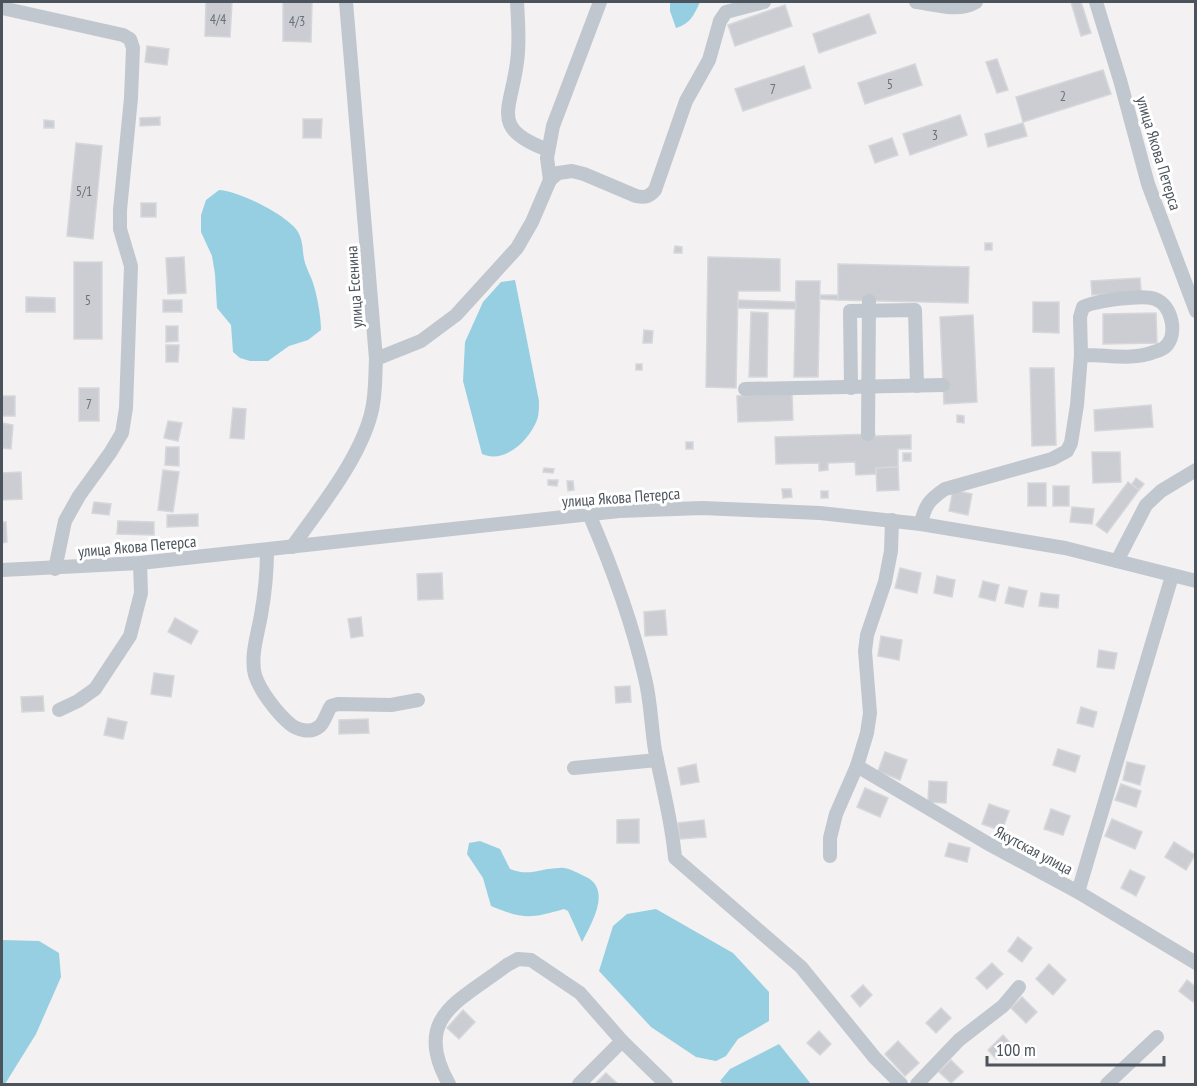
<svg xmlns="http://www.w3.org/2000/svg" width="1197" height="1086" viewBox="0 0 1197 1086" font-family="'PT Sans Narrow',sans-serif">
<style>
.water{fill:#97cfe2}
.building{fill:#cbcdd2;stroke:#d5d7db;stroke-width:1.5}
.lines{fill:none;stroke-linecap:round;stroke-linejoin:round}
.minor{stroke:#c1c7ce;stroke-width:14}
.labels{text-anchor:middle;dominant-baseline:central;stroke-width:6;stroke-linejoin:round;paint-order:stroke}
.number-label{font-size:14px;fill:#6b727a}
.street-label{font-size:16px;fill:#4b535c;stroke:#fff}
</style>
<rect width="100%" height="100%" fill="#f3f1f1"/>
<g class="water">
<path d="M670,2H700C694,15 690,24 676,28L670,11Z"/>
<path d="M219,190C237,190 289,216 298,232C304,242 302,253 305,263C307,269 310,275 312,280C317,294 321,316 321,330L308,340L289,346L268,361H250L240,358L233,352L231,325L217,308L215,274L212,256L201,232V215L206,200Z"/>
<path d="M515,280L539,401C539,407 539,415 537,420C529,441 504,464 482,454L463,381L465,342L483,302L501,282Z"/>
<path d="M480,841L500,849L510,869C530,877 540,868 560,868C567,867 575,872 582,875C614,887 592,922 582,942L568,911L564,909C530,919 523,919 491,906L483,878L467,854L469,843Z"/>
<path d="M656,909L733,953L769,992V1021L738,1039L726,1056L716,1061L696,1057L651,1027L599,971L613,926L627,914Z"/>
<path d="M3,940L39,941L59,953L61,977L36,1034L5,1084H2Z"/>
<path d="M779,1044L811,1084H723L720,1081L730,1069Z"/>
</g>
<g class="building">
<path d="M206,2H232L230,37L205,36Z"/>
<path d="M283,2H312L311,42L283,41Z"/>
<path d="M1071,2H1081L1091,33L1081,36Z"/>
<path d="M785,5L792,26L735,46L728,25Z"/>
<path d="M869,14L876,33L819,53L813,34Z"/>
<path d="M147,46L169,49L167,65L145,62Z"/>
<path d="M997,59L1008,90L997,93L986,62Z"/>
<path d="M915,64L922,85L865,104L858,83Z"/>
<path d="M804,66L811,88L743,111L735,89Z"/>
<path d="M1103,70L1111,94L1023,122L1016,97Z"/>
<path d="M960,115L967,135L910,155L903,134Z"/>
<path d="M160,117V125L140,126V118Z"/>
<path d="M303,119H322L321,138H303Z"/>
<path d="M44,120L54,121V128H44Z"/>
<path d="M1023,123L1027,136L988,147L985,134Z"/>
<path d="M892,138L898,155L875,163L869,146Z"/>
<path d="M76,143L102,146L93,239L67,236Z"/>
<rect x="141" y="203" width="15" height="14"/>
<rect x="985" y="243" width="7" height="7"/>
<path d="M675,246L682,247V253H674Z"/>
<path d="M184,257L186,293L168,294L166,258Z"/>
<path d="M708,257L780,259V291H738L736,388L706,387Z"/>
<rect x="74" y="262" width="28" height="77"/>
<path d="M838,264L969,267L968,303L838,300Z"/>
<path d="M1140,278L1141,292L1092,295L1091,281Z"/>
<path d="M796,281H820L818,377H794Z"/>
<path d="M820,295H838V300L820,299Z"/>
<path d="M26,297L55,298V312H26Z"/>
<rect x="163" y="300" width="19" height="12"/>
<path d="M738,300L796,302V309L738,308Z"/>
<path d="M1033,302H1059V333L1033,332Z"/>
<path d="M751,312L768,313L767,377H749Z"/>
<path d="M1156,313L1157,343L1103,344V314Z"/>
<path d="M973,315L977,402L944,404L940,317Z"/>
<path d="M166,326H178V341L166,342Z"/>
<path d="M644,330L653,331L652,343H643Z"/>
<path d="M166,345H179L178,362H166Z"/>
<rect x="636" y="364" width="6" height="6"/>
<path d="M1030,368H1054L1056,445L1032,446Z"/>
<rect x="79" y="388" width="20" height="33"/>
<path d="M792,394L793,420L738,422L737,396Z"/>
<rect x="2" y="396" width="13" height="20"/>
<path d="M1151,405L1153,427L1095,431L1094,410Z"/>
<path d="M233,408L246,409L244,439L230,438Z"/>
<path d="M957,415L964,416V423L957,422Z"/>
<path d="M168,421L182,423L178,441L164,438Z"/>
<path d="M2,423L13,425L11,449L2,448Z"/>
<path d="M875,434V436L911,435V449H898V467L876,468V474L856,475L855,462L828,463V470L819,471V463L776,464L775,437Z"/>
<rect x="686" y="442" width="7" height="7"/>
<path d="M166,447H179V466L165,465Z"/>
<path d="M1092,452H1120L1121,482L1093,483Z"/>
<rect x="903" y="453" width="8" height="8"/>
<path d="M898,467L899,490L877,491L876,468Z"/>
<path d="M544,468L554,469L553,473L543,472Z"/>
<path d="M163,470L179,472L173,512L158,510Z"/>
<path d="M21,472L22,499L2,500V473Z"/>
<path d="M1136,478L1144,484L1139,490L1132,484Z"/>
<path d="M548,480H558L557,486L548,485Z"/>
<path d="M567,481H573L574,490L568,491Z"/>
<path d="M1128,482L1139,490L1107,533L1096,525Z"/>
<rect x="1028" y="483" width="18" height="23"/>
<rect x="1053" y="486" width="16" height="20"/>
<path d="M782,489H791L792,497L783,498Z"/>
<path d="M953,490L972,494L968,515L949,511Z"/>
<rect x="821" y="491" width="7" height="7"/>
<path d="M94,502L111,504L109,515L92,513Z"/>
<path d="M1072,507L1094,509L1092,524L1070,522Z"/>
<path d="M198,514V526L167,527V515Z"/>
<path d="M118,521L154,522V535L117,534Z"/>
<path d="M2,522H6L7,542L2,543Z"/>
<path d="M900,568L921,573L917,593L895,588Z"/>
<path d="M442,573L443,599L418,600L417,574Z"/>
<path d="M937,576L955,580L952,597L934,593Z"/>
<path d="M983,581L999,585L995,601L979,597Z"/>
<path d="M1009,587L1027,591L1023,607L1005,603Z"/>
<path d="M1041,593L1059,595L1058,608L1039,606Z"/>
<path d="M665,610L667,635L645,636L644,612Z"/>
<path d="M361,617L363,636L351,638L348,619Z"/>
<path d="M175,618L198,631L191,644L168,632Z"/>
<path d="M881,636L902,640L899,660L878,656Z"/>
<path d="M1099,650L1117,653L1114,669L1097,667Z"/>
<path d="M154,673L174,676L171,697L151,694Z"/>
<path d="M630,686L631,702L616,703L615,687Z"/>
<path d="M43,696L44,711L22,712L21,697Z"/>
<path d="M1081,707L1097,712L1093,727L1077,723Z"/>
<path d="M108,718L127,722L123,739L104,735Z"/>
<path d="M368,719L369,733L339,734V720Z"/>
<path d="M1058,749L1080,756L1075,772L1053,765Z"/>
<path d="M885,752L907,760L900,780L878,771Z"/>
<path d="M1127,762L1145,766L1140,785L1123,780Z"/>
<path d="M696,764L699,782L681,785L678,768Z"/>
<path d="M929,781L947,782L946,803L928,802Z"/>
<path d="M1121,784L1141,791L1136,807L1115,800Z"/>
<path d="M865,788L888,798L880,817L857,807Z"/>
<path d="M989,804L1009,811L1002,831L982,824Z"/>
<path d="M1051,809L1070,816L1063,835L1044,829Z"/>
<path d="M639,819V843H617V820Z"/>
<path d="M1112,819L1142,832L1135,849L1105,836Z"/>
<path d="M704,820L706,837L680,839L678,823Z"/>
<path d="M1174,842L1195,855L1186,870L1165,857Z"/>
<path d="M949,843L970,848L967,862L945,856Z"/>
<path d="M1130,870L1145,877L1136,896L1121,888Z"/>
<path d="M1018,937L1032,948L1022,962L1008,951Z"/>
<path d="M992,963L1003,974L987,989L976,978Z"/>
<path d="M1049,964L1066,980L1053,995L1036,979Z"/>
<path d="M1187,980L1196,987V999L1193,1002L1179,991Z"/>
<path d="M863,985L872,995L860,1007L851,996Z"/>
<path d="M1022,997L1037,1012L1026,1023L1011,1008Z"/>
<path d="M941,1008L951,1018L936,1033L926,1023Z"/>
<path d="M463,1010L475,1022L459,1039L447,1028Z"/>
<path d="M819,1031L831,1044L820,1055L807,1043Z"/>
<path d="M1003,1035L1011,1044L996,1059L988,1050Z"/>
<path d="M898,1041L919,1063L905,1076L885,1054Z"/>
<path d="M951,1060L963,1072L951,1083L939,1072Z"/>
<path d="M606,1073L618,1084H595Z"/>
</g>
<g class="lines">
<g class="minor">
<path d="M517,2C518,21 520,42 517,62C511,111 489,128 548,150"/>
<path d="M916,2C935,4 958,13 976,2"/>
<path d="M1096,2L1120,80L1148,184L1196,311"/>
<path d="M2,8L123,35L130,39L133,48L131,98L120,210V229L131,266L126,408L122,433L110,453L79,496L65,521L55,569"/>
<path d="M550,180L547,158L553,126L600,2"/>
<path d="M376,359L421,341L456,315L517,248L532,222L550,180L558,173L572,171L584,174L636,196C645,198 649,197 655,190L686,101L709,60L720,21L726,12L764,2"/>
<path d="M851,388L850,311L915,310L917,386"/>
<path d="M745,389L943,385"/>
<path d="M868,434L869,301"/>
<path d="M589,514C612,567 632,622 645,678C651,702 651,726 655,750C662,786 672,821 675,858L801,967L875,1058L901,1084"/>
<path d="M921,524C924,506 930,499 945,489L1052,459L1067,451L1071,443L1077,405L1081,355L1080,317L1083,307C1095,301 1142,294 1155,299C1172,305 1178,334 1166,346C1164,349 1157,351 1154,352C1132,361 1104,354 1081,355"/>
<path d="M292,547C319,509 359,460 371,414C376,396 375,377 376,359L346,2"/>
<path d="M267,550C267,572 265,593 261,615C258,633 250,656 255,675C260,691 277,713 290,724C297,730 311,734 320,726C325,721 327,712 331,706L338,704L391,705L418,700"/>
<path d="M1117,561L1146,505L1161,491L1196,470"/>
<path d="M2,570L140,563L619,511L702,508L820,513L921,524L1065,548L1196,581"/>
<path d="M59,710L78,701L95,689L130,636L141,593L140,563"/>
<path d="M857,766L987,843L1078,892L1196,963"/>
<path d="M574,768L657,760"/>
<path d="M830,856V838L836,814L857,766L867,733L870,713L865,651L867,635L885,582L891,551L892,520"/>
<path d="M1078,892L1172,576"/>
<path d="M449,1084C411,1017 460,1001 507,965L518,959L531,960L580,993L622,1041L666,1084"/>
<path d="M579,1084L622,1041"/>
<path d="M917,1084L959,1040L1003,1006L1019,987"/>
<path d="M1107,1084L1157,1037"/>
</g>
</g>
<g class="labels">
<g class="number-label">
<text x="218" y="19">4/4</text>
<text x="297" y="21">4/3</text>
<text x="890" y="84">5</text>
<text x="773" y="89">7</text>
<text x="1063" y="96">2</text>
<text x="935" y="135">3</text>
<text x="84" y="191">5/1</text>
<text x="88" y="300">5</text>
<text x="89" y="404">7</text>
</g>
<g class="street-label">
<text transform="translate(1159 153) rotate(73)">улица Якова Петерса</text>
<text transform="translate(354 287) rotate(-94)">улица Есенина</text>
<text transform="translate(621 497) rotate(-4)">улица Якова Петерса</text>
<text transform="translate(137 546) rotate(-5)">улица Якова Петерса</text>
<text transform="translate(1034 850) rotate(28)">Якутская улица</text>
</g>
</g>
<rect width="1197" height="1086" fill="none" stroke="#4b535c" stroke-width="6"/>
<path d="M987 1056v9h177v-9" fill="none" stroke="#4b535c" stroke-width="3"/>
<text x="996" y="1056" font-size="18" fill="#4b535c" stroke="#ffffff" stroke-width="4.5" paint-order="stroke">100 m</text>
</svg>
